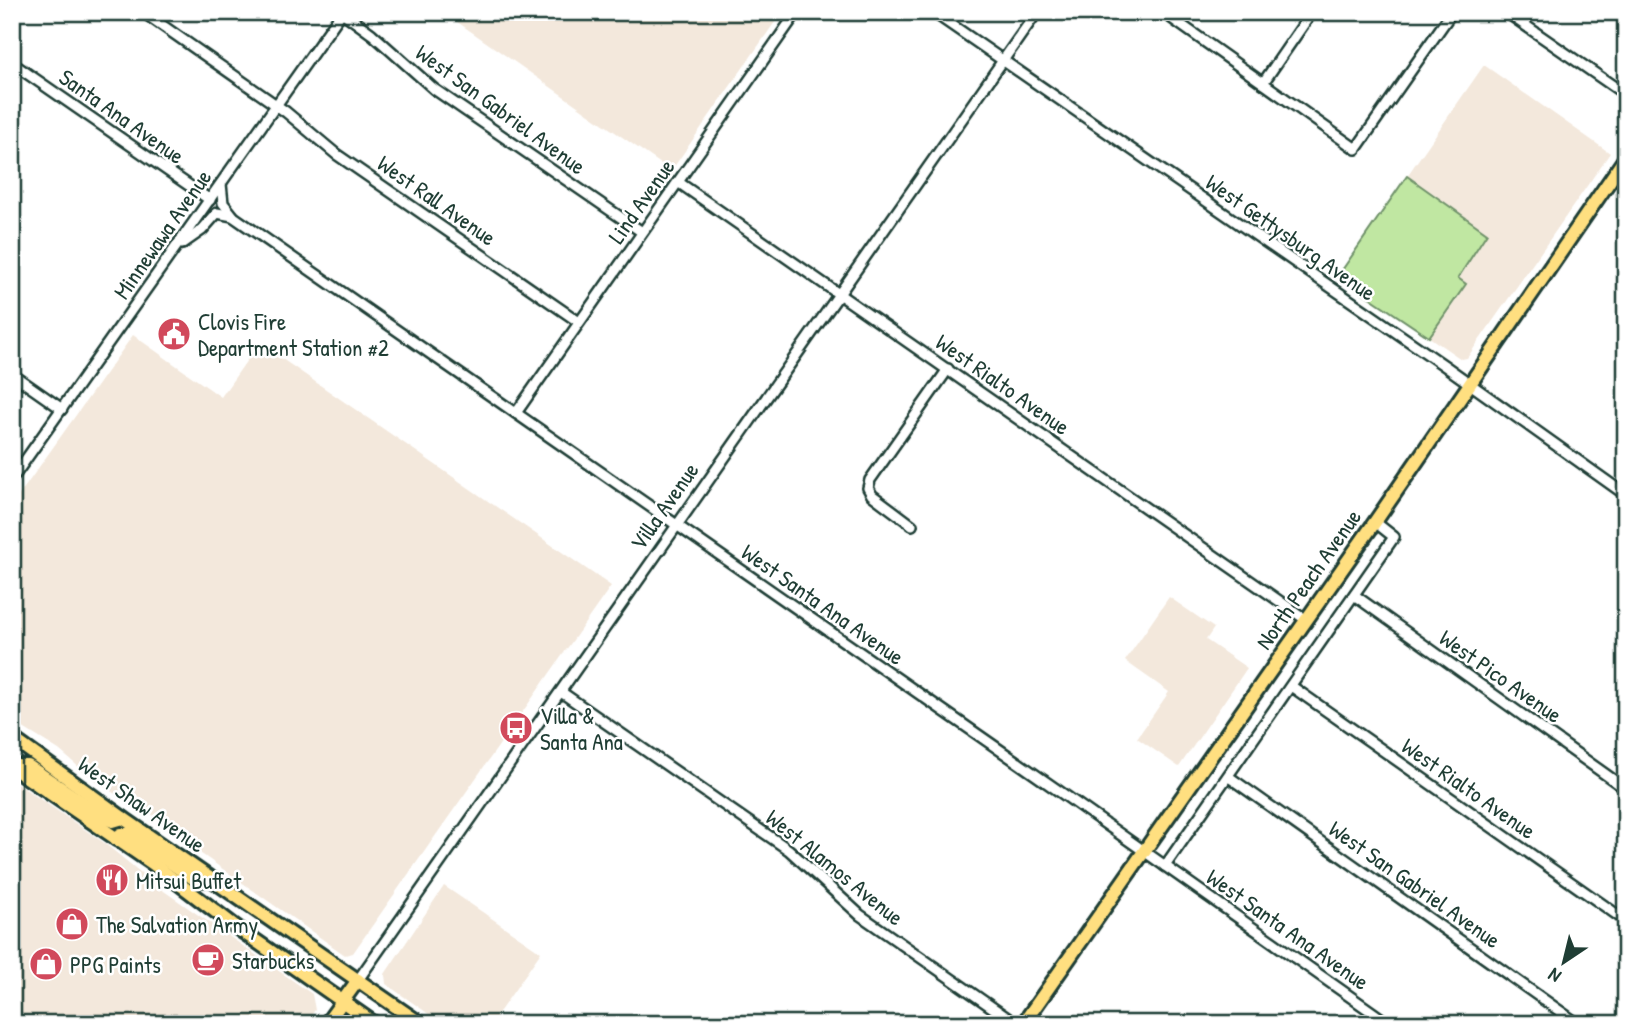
<svg xmlns="http://www.w3.org/2000/svg" width="1638" height="1036" viewBox="0 0 1638 1036" font-family="'Patrick Hand',sans-serif">
<style>
.built{fill:#f3e8dc}
.green{fill:#c0e7a2;stroke:#70926b;stroke-width:2}
.lines{fill:none;stroke-linecap:round;stroke-linejoin:round}
.minor-casing{stroke:#1f3d34;stroke-width:14}
.major-casing{stroke:#1f3d34;stroke-width:18}
.minor{stroke:#fff;stroke-width:9}
.major{stroke:#ffdf80;stroke-width:12}
.labels{text-anchor:middle;dominant-baseline:central;stroke-width:5;stroke-linejoin:round;paint-order:stroke}
.street-label{font-size:23px;fill:#1f3d34;stroke:#fff}
.poi-label{font-size:23px;fill:#1f3d34;stroke:#fff;text-anchor:start}
</style>
<rect width="100%" height="100%" fill="#fff"/>
<filter id="ink" filterUnits="userSpaceOnUse"><feTurbulence type="fractalNoise" baseFrequency=".0143" numOctaves="2"/><feDisplacementMap in="SourceGraphic" scale="14" xChannelSelector="R" yChannelSelector="G"/><feConvolveMatrix kernelMatrix="1 2 1 2 8 2 1 2 1" color-interpolation-filters="sRGB"/></filter>
<g filter="url(#ink)">
<g class="built">
<path d="M443,12H782L671,171Z"/>
<path d="M1484,65L1610,153L1467,358L1461,359L1429,337L1466,284L1458,278L1487,233L1407,176Z"/>
<path d="M133,335L221,397L259,343L611,586L353,953L345,955L180,839L182,835L144,809L141,800L135,808L88,775L59,750L12,721V505Z"/>
<path d="M1169,597L1214,628L1206,640L1247,668L1179,767L1137,738L1169,692L1125,661Z"/>
<path d="M12,780L103,842L161,889L312,994L315,1010L305,1024H12Z"/>
<path d="M444,886L541,952L491,1024H443L386,984L385,974Z"/>
</g>
<path class="green" d="M1407,176L1487,233L1458,278L1466,284L1429,337L1338,276Z"/>
<g class="lines">
<defs>
<g id="minor">
<path d="M143,12L286,112L336,154L579,322"/>
<path d="M342,12L372,34L434,89L642,232"/>
<path d="M933,12L1445,366L1626,495"/>
<path d="M1163,12L1356,149L1452,12"/>
<path d="M1506,12L1626,95"/>
<path d="M12,63L210,200"/>
<path d="M1263,83L1312,12"/>
<path d="M678,182L1305,619"/>
<path d="M221,184L223,203L234,217L1056,789L1389,1024"/>
<path d="M182,244L202,230L217,213L233,216"/>
<path d="M12,374L62,409"/>
<path d="M516,413L797,12"/>
<path d="M12,479L342,12"/>
<path d="M912,525L872,495L868,488L870,480L948,369"/>
<path d="M1354,595L1626,789"/>
<path d="M1291,686L1626,921"/>
<path d="M561,692L789,850L860,915L1016,1024"/>
<path d="M1229,777L1578,1024"/>
<path d="M1165,866L1394,537L1375,522"/>
<path d="M358,980L1037,12"/>
</g>
<g id="major">
<path d="M12,738L123,818L421,1024"/>
<path d="M12,766H28L107,819L113,821L123,818"/>
<path d="M12,767L152,863L236,927L375,1024"/>
<path d="M116,839L121,834H129L196,880L212,879"/>
<path d="M326,1024L358,980"/>
<path d="M1023,1024L1375,522L1626,157"/>
</g>
</defs>
<use href="#minor" class="minor-casing"/>
<use href="#major" class="major-casing"/>
<use href="#minor" class="minor"/>
<use href="#major" class="major"/>
</g>
</g>
<defs>
<symbol id="civic-disc" viewBox="-11 -11 22 22"><circle r="9.5" fill="#d1495b" stroke="#fff"/><path d="M-.6-6.5H3V-4.5H.6V-3L4-1V1h2V6H-6V1h2V-1L-.6-3ZM-1.2 2.5V6h2.4V2.5Z" fill="#fff"/></symbol>
<symbol id="bus-disc" viewBox="-11 -11 22 22"><circle r="9.5" fill="#d1495b" stroke="#fff"/><path d="M-5-6H5V4H4V6H2V4H-2V6H-4V4H-5ZM-3.5-4V0h7V-4ZM-3.5 1.2v1.5H-2V1.2ZM2 1.2v1.5H3.5V1.2Z" fill="#fff"/></symbol>
<symbol id="restaurant-disc" viewBox="-11 -11 22 22"><circle r="9.5" fill="#d1495b" stroke="#fff"/><path d="M-5-6h1v4h1v-4h1v4h1v-4h1v5L-1.5 .5V6h-2V.5L-5-1ZM5-6V6H3V1.5H1.5Q1.5-4 5-6Z" fill="#fff"/></symbol>
<symbol id="shop-disc" viewBox="-11 -11 22 22"><circle r="9.5" fill="#d1495b" stroke="#fff"/><path d="M-5-2.5h2.3a2.7 3.5 0 0 1 5.4 0H5L5.5 6h-11ZM-1.5-2.5h3a1.5 2.3 0 0 0-3 0Z" fill="#fff"/></symbol>
<symbol id="cafe-disc" viewBox="-11 -11 22 22"><circle r="9.5" fill="#d1495b" stroke="#fff"/><path d="M-5.5-4.5H6V0H3Q3 3.5 0 3.5H-2.5Q-5.5 3.5-5.5 0ZM3-3.2v2h1.7v-2ZM-6 4.5H4V6H-6Z" fill="#fff"/></symbol>
</defs>
<g fill-rule="evenodd">
<use href="#civic-disc" x="155" y="315" width="38" height="38"/>
<use href="#bus-disc" x="497" y="709" width="38" height="38"/>
<use href="#restaurant-disc" x="93" y="861" width="38" height="38"/>
<use href="#shop-disc" x="53" y="905" width="38" height="38"/>
<use href="#cafe-disc" x="189" y="941" width="38" height="38"/>
<use href="#shop-disc" x="27" y="945" width="38" height="38"/>
</g>
<g class="labels">
<g class="street-label">
<text transform="translate(501 109) rotate(36)">West San Gabriel Avenue</text>
<text transform="translate(122 116) rotate(35)">Santa Ana Avenue</text>
<text transform="translate(437 200) rotate(35)">West Rall Avenue</text>
<text transform="translate(641 201) rotate(-55)">Lind Avenue</text>
<text transform="translate(162 234) rotate(-55)">Minnewawa Avenue</text>
<text transform="translate(1291 237) rotate(35)">West Gettysburg Avenue</text>
<text transform="translate(1003 384) rotate(35)">West Rialto Avenue</text>
<text transform="translate(664 506) rotate(-55)">Villa Avenue</text>
<text transform="translate(1308 579) rotate(-55)">North Peach Avenue</text>
<text transform="translate(823 604) rotate(35)">West Santa Ana Avenue</text>
<text transform="translate(1501 676) rotate(35)">West Pico Avenue</text>
<text transform="translate(1469 788) rotate(35)">West Rialto Avenue</text>
<text transform="translate(142 804) rotate(35)">West Shaw Avenue</text>
<text transform="translate(835 867) rotate(39)">West Alamos Avenue</text>
<text transform="translate(1415 884) rotate(35)">West San Gabriel Avenue</text>
<text transform="translate(1288 929) rotate(35)">West Santa Ana Avenue</text>
</g>
<g class="poi-label">
<text x="198" y="321">Clovis Fire<tspan x="198" dy="26">Department Station #2</tspan></text>
<text x="540" y="715">Villa &amp;<tspan x="540" dy="26">Santa Ana</tspan></text>
<text x="136" y="880">Mitsui Buffet</text>
<text x="96" y="924">The Salvation Army</text>
<text x="232" y="960">Starbucks</text>
<text x="70" y="964">PPG Paints</text>
</g>
</g>
<rect width="1638" height="1036" fill="none" stroke="#fff" stroke-width="42"/>
<rect x="21" y="21" width="1596" height="994" fill="none" stroke="#1f3d34" stroke-width="2.5" filter="url(#ink)"/>
<g transform="translate(1564 962) rotate(215)" stroke="#ffffff" stroke-width="5" paint-order="stroke">
<path d="M0-5L12 26L0 18L-12 26Z" fill="#1f3d34"/>
<text y="-10" font-size="19" font-weight="bold" text-anchor="middle" fill="#1f3d34">N</text>
</g>
</svg>
